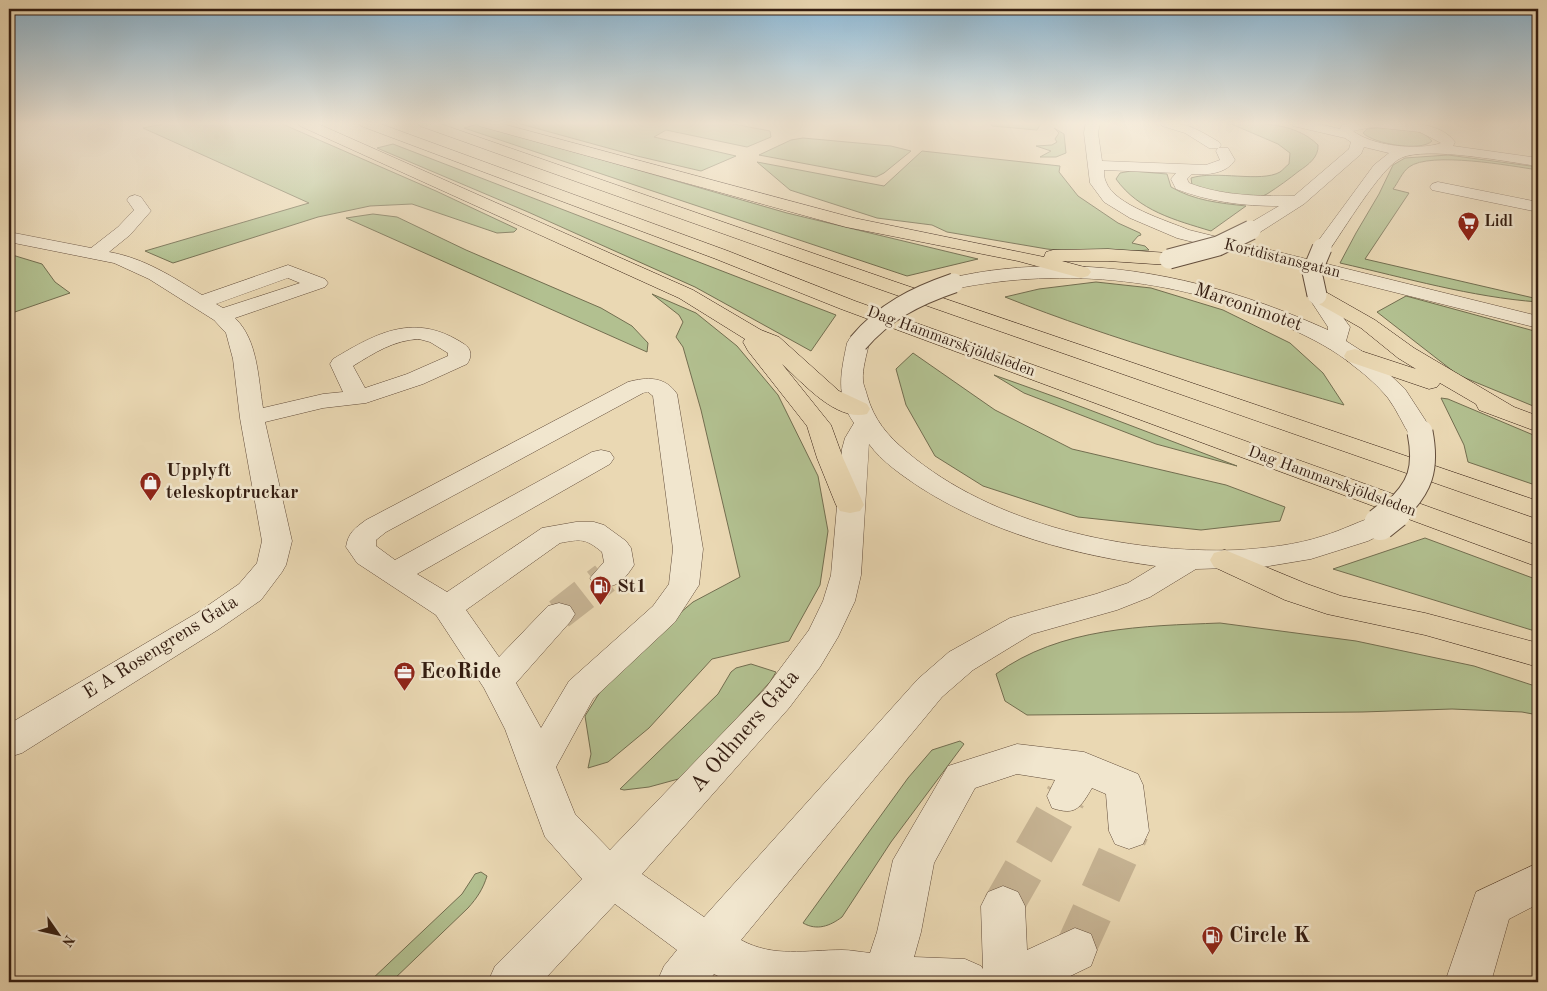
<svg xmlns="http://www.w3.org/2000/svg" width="1547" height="991" viewBox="0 0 1547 991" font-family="'Old Standard TT',serif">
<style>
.green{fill:#b2c090;stroke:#736e50}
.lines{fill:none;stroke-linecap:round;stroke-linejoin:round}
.minor-tunnel-far1{stroke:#c6b393;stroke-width:32;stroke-dasharray:32 16;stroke-linecap:butt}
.minor-tunnel{stroke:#c6b393;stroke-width:41;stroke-dasharray:41 21;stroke-linecap:butt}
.minor-casing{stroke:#624c3a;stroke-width:1}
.major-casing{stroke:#341d11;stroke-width:1}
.minor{fill:#f1e6ce;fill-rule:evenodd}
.major{fill:#ead8b3;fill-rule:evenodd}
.minor-bridge-far2-casing{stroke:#624c3a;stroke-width:21;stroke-linecap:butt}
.minor-bridge-far1-casing{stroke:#624c3a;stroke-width:27;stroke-linecap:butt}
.minor-bridge-casing{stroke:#624c3a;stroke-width:34;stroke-linecap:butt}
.minor-bridge-far2{stroke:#f1e6ce;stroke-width:19}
.minor-bridge-far1{stroke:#f1e6ce;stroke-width:25}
.minor-bridge{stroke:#f1e6ce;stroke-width:32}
.labels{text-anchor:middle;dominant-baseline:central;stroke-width:5;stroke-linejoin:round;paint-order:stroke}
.far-poi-label{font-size:16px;font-weight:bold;fill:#341d11;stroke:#f1e6ce;text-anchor:start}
.far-street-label{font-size:16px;fill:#341d11;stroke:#f1e6ce}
.street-label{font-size:19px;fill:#341d11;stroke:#f1e6ce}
.poi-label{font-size:19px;font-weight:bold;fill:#341d11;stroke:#f1e6ce;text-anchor:start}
.near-poi-label{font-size:22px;font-weight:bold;fill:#341d11;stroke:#f1e6ce;text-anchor:start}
.near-street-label{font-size:22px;fill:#341d11;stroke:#f1e6ce}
</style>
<rect width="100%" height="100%" fill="#ead8b3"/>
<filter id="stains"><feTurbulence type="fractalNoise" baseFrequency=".004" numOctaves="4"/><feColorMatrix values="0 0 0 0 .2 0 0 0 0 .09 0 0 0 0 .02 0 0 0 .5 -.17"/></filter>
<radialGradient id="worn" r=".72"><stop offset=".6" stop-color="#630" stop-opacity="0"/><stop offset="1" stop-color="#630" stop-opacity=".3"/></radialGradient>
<g class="green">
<path d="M168,123H280L436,191L517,229L514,232L497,233L412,204L370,206L318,217L173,263L145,251L309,203L143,128Z"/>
<path d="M517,123H728L770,131L771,137L747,147L666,130L654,137L736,156L701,171L637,156Z"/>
<path d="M990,123H1033L1040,125L1037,130L992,126Z"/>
<path d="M1229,123C1259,123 1295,122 1318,145C1319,157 1308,165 1299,171C1289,179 1278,187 1267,194C1248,205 1212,191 1192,185L1191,178C1216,170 1261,183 1280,172C1283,170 1286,166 1289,164L1290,153L1278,144Z"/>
<path d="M478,124L787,213L978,259L907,276L464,128Z"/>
<path d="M1054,128L1064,134L1066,153L1056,157H1040L1051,151L1036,146L1052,145L1057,142L1055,139L1059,133Z"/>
<path d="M1376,128C1392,128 1422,127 1432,141C1421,152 1374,144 1363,133L1367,129Z"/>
<path d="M803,138L891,146L911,151L884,173L876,177L759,155L791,140Z"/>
<path d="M393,144L836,315L811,351L695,287L528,212L377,148Z"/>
<path d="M922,151L1060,166L1059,172L1078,196L1118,223L1140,233L1141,235L1138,236L1132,243L1145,246L1149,250L1095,254L1047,249L947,232L932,225L877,218L790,190L757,162L884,186Z"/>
<path d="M1448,155L1538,167V170C1512,166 1430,151 1409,167C1402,172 1398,183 1393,189L1409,193L1365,259L1538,299V302C1471,297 1406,278 1340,263L1356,233L1379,194L1393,165L1405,158Z"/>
<path d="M1131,171L1167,174L1171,187C1195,201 1220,203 1246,206L1211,231C1175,220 1139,211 1116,179L1120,173Z"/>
<path d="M373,214L397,217L466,250L601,308L632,326L648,343L647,352L346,218Z"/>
<path d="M9,254L42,264L55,282L70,293L9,314Z"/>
<path d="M1096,282L1151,288L1223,310L1290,343L1323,373L1344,405C1230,372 1115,341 1005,297L1039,289Z"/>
<path d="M652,294L696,313L737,346L778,395L818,476L828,531L820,585L789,641L712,659L649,728L608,762L588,768L591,754L585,716L615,668L693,602L740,577L701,410L683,347L676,337L683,322L679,315Z"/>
<path d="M1406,296L1538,332V408L1458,375L1377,312Z"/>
<path d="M913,353L995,410L1072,449L1226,485L1285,507L1280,521L1201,530L1078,517L983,486L935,456L906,405L896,369Z"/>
<path d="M994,375L1061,399L1237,466L1156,444L1024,393Z"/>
<path d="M1441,398L1448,399L1538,437V486L1468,462L1464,445Z"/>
<path d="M1425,538L1538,580V632L1333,569Z"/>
<path d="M1220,623L1356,641L1474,666L1538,687V715L1522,712L1452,709L1362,712L1027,715L1005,701L996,674C1060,627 1144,626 1220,623Z"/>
<path d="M751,664L776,672L770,682L682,778L649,787L624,790L620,789L718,694L731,672L736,668Z"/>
<path d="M960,741L964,744L891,842L842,917C830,926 817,931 803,923L908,778L932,750Z"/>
<path d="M481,872L487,876C483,889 477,898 468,908L391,982H369L462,894L475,874Z"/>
</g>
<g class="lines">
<path class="minor-tunnel-far1" d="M559,614L605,578"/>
<g class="minor-tunnel">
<path d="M1003,906L1066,796"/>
<path d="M1075,950L1129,831"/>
</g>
<defs>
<g id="minor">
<path d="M1086,123H1100L1098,133L1102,161L1206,165L1220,160L1216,151L1218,148H1209L1185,133L1162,126L1160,123C1187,122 1197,129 1219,142L1221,145L1219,148H1228L1235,160C1226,174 1208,175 1192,174L1187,179L1189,183C1223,196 1257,196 1294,196L1349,149L1351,142L1345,138L1293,126L1291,123H1315L1340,129L1342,125L1349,123C1378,123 1436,115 1455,142L1453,146L1538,158V166C1507,162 1427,146 1401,158C1381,167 1343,231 1328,252L1322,253L1316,252L1313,248L1374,165L1389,153L1364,147L1361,154L1304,204L1257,234L1251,235L1245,234L1242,230L1245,226L1279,206C1243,206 1210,202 1176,189L1171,179L1176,173L1104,170C1104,174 1104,178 1106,182C1114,205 1168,221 1189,230L1538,316V328L1177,238L1130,218L1104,202L1090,183L1084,133ZM1373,127L1420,132L1441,143C1418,151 1372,146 1353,131Z"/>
<path d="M1438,182L1538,202V212L1432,190L1430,187L1432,184Z"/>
<path d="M135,195L141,197L151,211L130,235L109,252C144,258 173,277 202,295L288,265L325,279L328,283L325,287L235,318C258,340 258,378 263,408L323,394L343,392L330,364L333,359C378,332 415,312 464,344C472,349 472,357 467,364L423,384L366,403L323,408L265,422L292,541L286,565L282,572L261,600L219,629L22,753L9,757V724L197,613L239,584L257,563L262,541L240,418L233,359L226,333L214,320L149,279L114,263L9,242V232L91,248L118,227L134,210L127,200L129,197ZM288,278L300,283L223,308L216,304ZM419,339L430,342L448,353V356L407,374L365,388L353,366C374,353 394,340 419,339Z"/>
<path d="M1066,266C1158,268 1244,292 1328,330V327L1307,295L1310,291L1317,289L1324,291L1350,327L1346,341L1371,357L1405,389L1433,432L1429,437L1420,440L1411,437C1403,425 1397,410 1388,398C1379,387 1366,375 1355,367C1335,350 1311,338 1287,327C1184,279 1065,266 954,289L947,287L944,283L947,279C986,269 1026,266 1066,266Z"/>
<path d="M858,336L866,338L869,343C867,354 862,369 863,380C863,385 866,390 867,395C874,420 887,435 907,452C993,525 1127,554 1238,550C1266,548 1296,545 1323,536C1343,530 1361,520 1380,515L1390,518L1394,524L1390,530L1368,541L1311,559L1263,567L1196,569L1150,597L1117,610L1032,634L973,670L942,697L741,940C774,958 806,950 842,950C851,950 861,952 870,953L877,932L893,860L948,766L1017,744L1084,752L1138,774L1143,785L1149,831L1143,844L1129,849L1115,844L1109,831L1106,794L1092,788C1080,808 1076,816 1052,808L1047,796L1055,780L1017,774L975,788L934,863L921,932L914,957L965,959L981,966L983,969L981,906L988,892L1003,886L1018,892L1025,906L1027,950L1075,928L1091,934L1097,950L1091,966L1058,982H730L714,974L708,982H657L664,966L677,950L615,904L542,982H488L495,966L582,879L545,837L505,729L484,688L436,615L357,563L346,547C348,533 355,528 366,520L628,382C647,377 665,376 677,394L703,549L699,585L675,622L593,699L556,767L575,814L610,850L765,689L809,630L823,601L831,575L842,449L845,438L854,423C835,396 841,372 847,343L850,338ZM648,392L653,396L673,549L669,584L653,606L569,681L541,728L516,683L570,622L575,614L570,606L559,603L548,606L499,657L466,610L560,543C581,539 585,538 602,552L604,562L590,578L594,585C614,591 624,581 634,565L631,548L626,541L604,525L594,522H576L542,528L447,592L417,574L610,464L614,458L610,452L601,450L592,452L395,560L376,546V540L386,532L643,393ZM869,444C882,462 903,476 921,488C992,533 1074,555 1156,566L1128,583L1096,594L1010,618L949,652L918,679L704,917L642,874L789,708L820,667L838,637L855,601L861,575Z"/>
<path d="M1538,863V904L1509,919L1491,982H1445L1476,892Z"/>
</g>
<g id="major">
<path d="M298,123H316L693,290L761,330L779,337L839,391L867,404L870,409L867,414C836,422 802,382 782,364L831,425L843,458L864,505L860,511L850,513L840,511L836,505L817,458L807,426L748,351L743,342L745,339L679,298L300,126Z"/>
<path d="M359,123H378L728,251L855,301L1538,546V567L841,309L716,259L361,126Z"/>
<path d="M418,123H438L893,281L1538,501V519L879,289L420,126Z"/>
<path d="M477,123H499L854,218L1044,257L1046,252L1053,250L1108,249L1169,253L1176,255L1178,259L1176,263L1169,265L1108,261H1062L1088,268L1091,272L1088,276L1081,278L1018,261L846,227L479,126Z"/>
<path d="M1317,289L1324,291L1375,320L1414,348L1514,407L1538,416V432L1479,410L1476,404L1440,383L1437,387L1429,389L1347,361L1344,356L1347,351L1355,349L1416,369L1398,358L1361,328L1310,299L1307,295L1310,291Z"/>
<path d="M1225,550L1307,584L1341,596L1425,613L1538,643V667L1425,635L1327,614L1285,600L1214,567L1210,560L1214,553Z"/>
</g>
</defs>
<use href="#minor" class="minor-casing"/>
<use href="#major" class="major-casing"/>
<use href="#minor" class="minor"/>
<use href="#major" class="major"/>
<defs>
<g id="minor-bridge-far2">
<path d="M1169,259L1218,246L1251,230"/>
<path d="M1317,295L1312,272L1322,248"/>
<path d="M858,343C884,312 916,296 954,283"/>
</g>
<path id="minor-bridge-far1" d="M1393,513C1421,488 1427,468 1420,432"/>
<path id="minor-bridge" d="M1380,524L1395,512"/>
</defs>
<use href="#minor-bridge-far2" class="minor-bridge-far2-casing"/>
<use href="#minor-bridge-far1" class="minor-bridge-far1-casing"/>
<use href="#minor-bridge" class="minor-bridge-casing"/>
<use href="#minor-bridge-far2" class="minor-bridge-far2"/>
<use href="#minor-bridge-far1" class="minor-bridge-far1"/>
<use href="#minor-bridge" class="minor-bridge"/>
</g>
<linearGradient id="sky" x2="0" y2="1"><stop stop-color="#89b6d4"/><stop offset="0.47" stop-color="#f6eddd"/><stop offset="1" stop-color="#f6eddd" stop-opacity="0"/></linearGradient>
<rect width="1547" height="262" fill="url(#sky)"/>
<defs>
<symbol id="supermarket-pin" viewBox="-11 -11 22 30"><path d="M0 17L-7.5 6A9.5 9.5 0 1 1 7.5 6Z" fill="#8f2418" stroke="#f1e6ce"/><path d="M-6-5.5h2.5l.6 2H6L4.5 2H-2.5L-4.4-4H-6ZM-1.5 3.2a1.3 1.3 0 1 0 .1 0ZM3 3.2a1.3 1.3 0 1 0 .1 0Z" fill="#fff"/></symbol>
<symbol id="shop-pin" viewBox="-11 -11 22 30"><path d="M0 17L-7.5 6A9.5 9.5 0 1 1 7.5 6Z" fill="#8f2418" stroke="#f1e6ce"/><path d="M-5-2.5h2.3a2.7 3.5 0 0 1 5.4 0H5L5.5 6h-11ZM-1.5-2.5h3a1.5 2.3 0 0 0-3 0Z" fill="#fff"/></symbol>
<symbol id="fuel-pin" viewBox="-11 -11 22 30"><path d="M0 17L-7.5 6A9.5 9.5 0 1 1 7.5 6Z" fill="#8f2418" stroke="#f1e6ce"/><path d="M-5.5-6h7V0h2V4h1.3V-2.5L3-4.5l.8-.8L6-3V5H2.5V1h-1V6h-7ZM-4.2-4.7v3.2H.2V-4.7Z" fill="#fff"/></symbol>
<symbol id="office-pin" viewBox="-11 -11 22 30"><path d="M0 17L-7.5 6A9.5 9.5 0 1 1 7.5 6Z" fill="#8f2418" stroke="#f1e6ce"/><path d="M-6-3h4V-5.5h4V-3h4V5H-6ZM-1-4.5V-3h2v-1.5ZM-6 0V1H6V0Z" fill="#fff"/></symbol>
</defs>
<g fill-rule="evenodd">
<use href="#supermarket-pin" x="1456" y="210" width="25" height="34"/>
<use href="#shop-pin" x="138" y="470" width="25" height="34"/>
<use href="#fuel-pin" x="588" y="574" width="25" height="34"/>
<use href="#office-pin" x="392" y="660" width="25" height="34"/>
<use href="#fuel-pin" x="1200" y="924" width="25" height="34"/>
</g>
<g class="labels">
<g class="far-poi-label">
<text x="1484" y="222">Lidl</text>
</g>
<g class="far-street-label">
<text transform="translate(1282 259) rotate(14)">Kortdistansgatan</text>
<text transform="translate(951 342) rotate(20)">Dag Hammarskjöldsleden</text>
<text transform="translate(1332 482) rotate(20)">Dag Hammarskjöldsleden</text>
</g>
<g class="street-label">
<text transform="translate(1248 308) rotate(19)">Marconimotet</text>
<text transform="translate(161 648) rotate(-32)">E A Rosengrens Gata</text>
</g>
<g class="poi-label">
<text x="166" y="471">Upplyft<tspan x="166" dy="22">teleskoptruckar</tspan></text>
<text x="617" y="587">St1</text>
</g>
<g class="near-poi-label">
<text x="420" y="672">EcoRide</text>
<text x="1229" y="936">Circle K</text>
</g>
<g class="near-street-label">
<text transform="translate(745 731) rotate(-49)">A Odhners Gata</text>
</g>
</g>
<rect width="1547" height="991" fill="none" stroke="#ead8b3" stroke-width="30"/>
<rect x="10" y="10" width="1527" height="971" fill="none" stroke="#341d11" stroke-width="2.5"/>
<rect x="15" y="15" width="1517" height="961" fill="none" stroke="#341d11"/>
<g transform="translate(58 934) rotate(124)" stroke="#f1e6ce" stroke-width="4" paint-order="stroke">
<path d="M0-4L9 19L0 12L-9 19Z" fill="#341d11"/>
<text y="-8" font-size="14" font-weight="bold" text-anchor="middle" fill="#341d11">N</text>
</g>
<rect width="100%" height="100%" filter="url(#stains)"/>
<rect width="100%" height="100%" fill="url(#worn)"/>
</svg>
